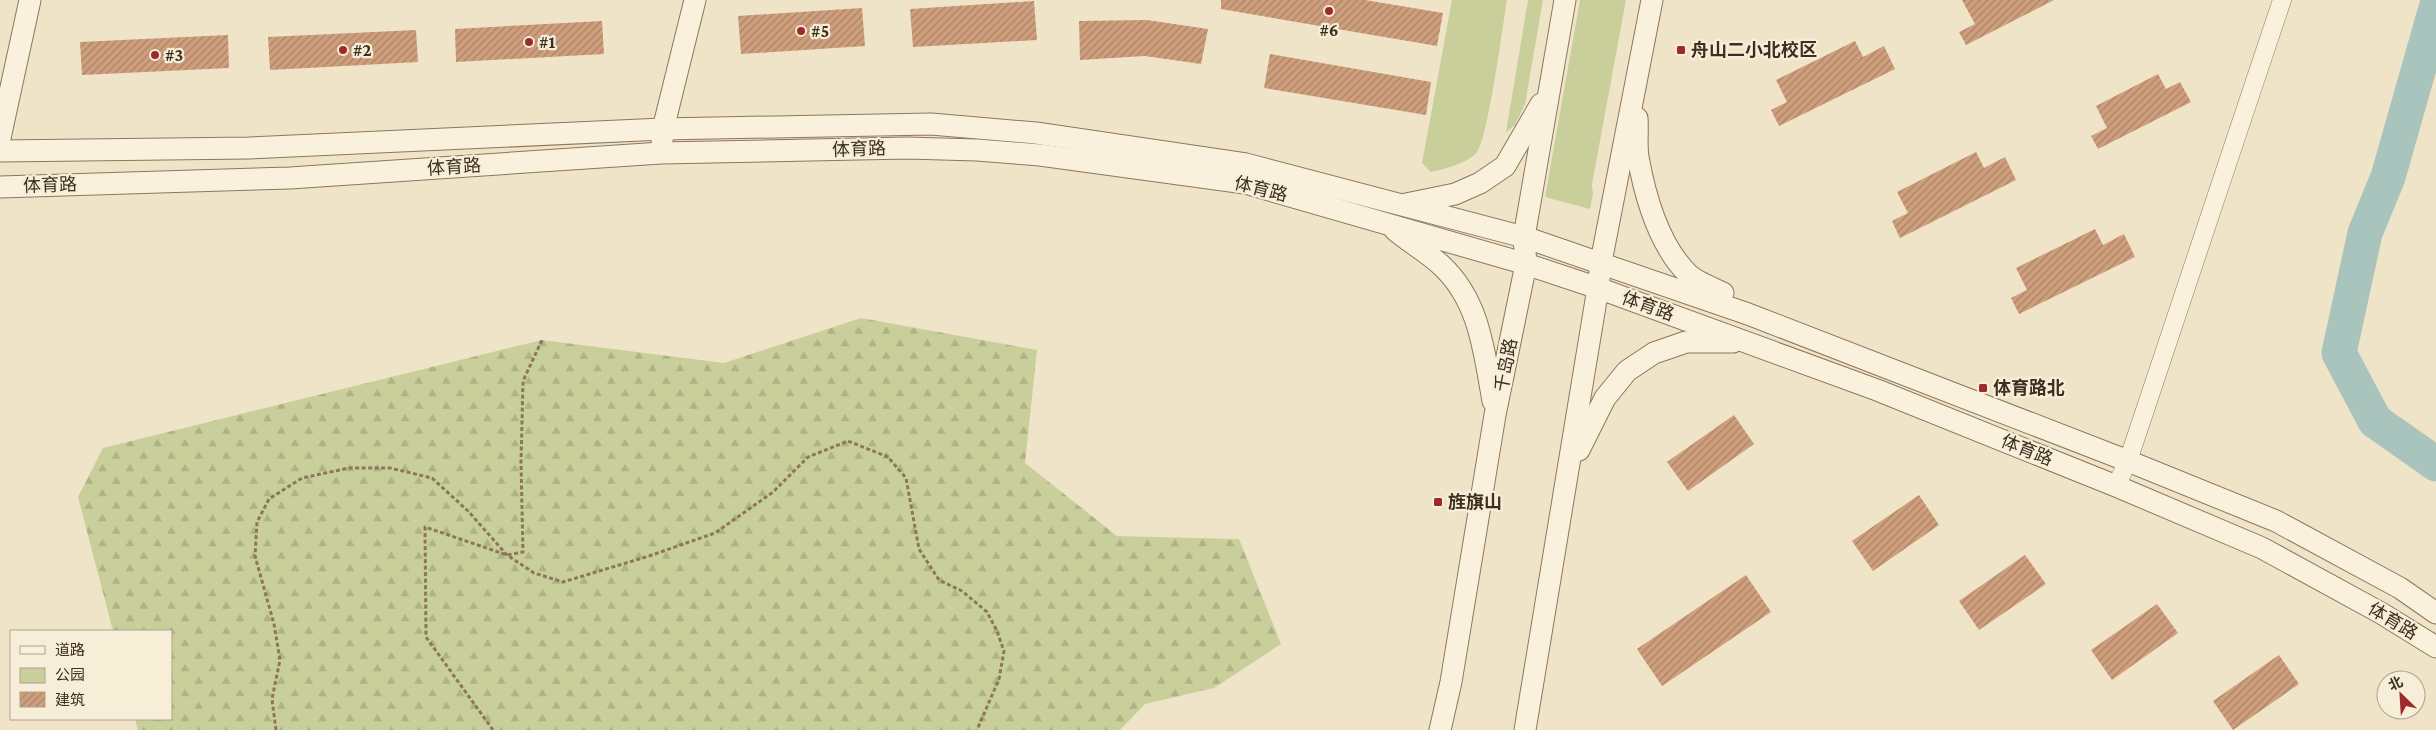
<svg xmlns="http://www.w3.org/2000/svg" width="2436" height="730" viewBox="0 0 2436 730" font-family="'Crimson Pro','Noto Sans SC',serif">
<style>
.green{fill:#c9cf9b}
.forest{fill:url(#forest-firs)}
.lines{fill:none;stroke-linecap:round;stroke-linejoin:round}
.river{stroke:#a9c4bc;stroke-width:35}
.building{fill:url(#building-hatch)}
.minor-casing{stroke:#8d765c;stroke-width:19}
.tertiary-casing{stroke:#8d765c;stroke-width:23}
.path{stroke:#8d765c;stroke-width:3;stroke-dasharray:4 2.5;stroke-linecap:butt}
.minor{stroke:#faf1dc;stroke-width:18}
.tertiary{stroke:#faf1dc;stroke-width:21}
.poi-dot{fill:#9e2a2b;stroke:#f7eed8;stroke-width:2}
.labels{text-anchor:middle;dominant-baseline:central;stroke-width:4.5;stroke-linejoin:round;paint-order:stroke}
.poi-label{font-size:18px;font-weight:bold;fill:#3d2e20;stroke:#f7eed8;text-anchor:start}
.street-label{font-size:18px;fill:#3d2e20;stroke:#f7eed8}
</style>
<defs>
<pattern id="forest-firs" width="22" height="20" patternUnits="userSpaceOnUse" patternTransform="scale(1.25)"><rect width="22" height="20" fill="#c9cf9b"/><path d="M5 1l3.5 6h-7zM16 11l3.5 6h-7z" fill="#aeb285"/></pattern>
<pattern id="building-hatch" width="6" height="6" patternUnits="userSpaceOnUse" patternTransform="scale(1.25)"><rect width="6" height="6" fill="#cf9f7d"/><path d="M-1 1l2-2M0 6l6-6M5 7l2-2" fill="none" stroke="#a98266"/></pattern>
</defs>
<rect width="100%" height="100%" fill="#f0e4c8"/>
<g class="green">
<path d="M1452,0H1507C1503,24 1488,139 1477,152C1468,163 1445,169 1431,172L1422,163Z"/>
<path d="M1528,0H1543L1525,104L1515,125L1506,132Z"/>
<path d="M1580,0H1626L1592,184L1593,194L1590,209L1545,197Z"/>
</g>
<path class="forest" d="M861,318L1037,350L1025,463L1117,536L1239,539L1281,644L1214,688L1145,704L1120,730H138L135,719H171V631H113L78,497L103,448L542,340L724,363Z"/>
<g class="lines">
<path class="river" d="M2436,8L2388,177L2365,233L2339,353L2375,421L2436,464"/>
</g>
<g class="building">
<path d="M1221,0H1365L1443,13L1437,46L1221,9Z"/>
<path d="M1962,0H2054L1966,45L1959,32L1975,24Z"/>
<path d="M1034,1L1037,40L913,47L910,9Z"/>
<path d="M862,8L865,46L741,54L738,16Z"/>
<path d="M1147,20L1208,29L1201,64L1145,56L1080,60L1079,21Z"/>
<path d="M602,21L604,54L456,62L455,29Z"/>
<path d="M416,30L418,62L270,70L268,37Z"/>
<path d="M228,35L229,68L82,75L80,42Z"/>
<path d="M1855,41L1863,57L1884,46L1895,69L1779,126L1771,110L1787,102L1776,80Z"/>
<path d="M1270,54L1431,82L1426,115L1264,88Z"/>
<path d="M2158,74L2166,89L2180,82L2191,102L2098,149L2091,136L2107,128L2096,106Z"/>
<path d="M1976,152L1984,168L2005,157L2016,180L1900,238L1892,221L1908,213L1897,192Z"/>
<path d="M2095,229L2103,245L2124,234L2135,257L2019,314L2011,298L2027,290L2016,268Z"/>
<path d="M1734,415L1754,444L1688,491L1667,462Z"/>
<path d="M1919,495L1939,525L1873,571L1852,541Z"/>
<path d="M2025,555L2046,584L1979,630L1959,601Z"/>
<path d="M1746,575L1771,612L1662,686L1637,649Z"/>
<path d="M2157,604L2178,633L2112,680L2091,650Z"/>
<path d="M2279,655L2299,684L2233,730L2213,701Z"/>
</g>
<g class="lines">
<defs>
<path id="minor" d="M2116,486L2128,461L2282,0"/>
<g id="tertiary">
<path d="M1637,118C1638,131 1636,144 1638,157C1645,196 1659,246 1689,275C1697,282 1712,288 1723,293"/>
<path d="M0,138L30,0"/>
<path d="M662,141L663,129L695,0"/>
<path d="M0,151L249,148L663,129L931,124L1036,133L1246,164L1524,237L1748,314L2128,461L2276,521L2400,588L2436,613"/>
<path d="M0,187L290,178L661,153L907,148L977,150L1040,155L1245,183L1526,264L1598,288L1877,390L2116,486L2262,548L2381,613L2436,647"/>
<path d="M1406,204L1455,194L1480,183L1505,166L1541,104"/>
<path d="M1395,230C1409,242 1427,252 1441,265C1480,301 1484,352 1493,401"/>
<path d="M1579,450L1605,398L1627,371L1654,353L1686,342H1733"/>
<path d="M1440,730L1451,682L1495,415L1526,264L1524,237L1565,0"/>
<path d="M1525,730L1598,288L1601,262L1652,0"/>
</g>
</defs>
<use href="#minor" class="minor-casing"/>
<use href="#tertiary" class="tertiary-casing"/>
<g class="path">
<path d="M276,730L272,699L280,660L274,624L255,556L257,522L269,499L302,478L349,468H390L432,478L468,511L507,555L534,573L563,582L649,556L715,533L773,492L808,457L848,441L888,457L906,478L919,549L939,580L962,591L987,612L997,631L1004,651L999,679L977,730"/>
<path d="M493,730L426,637L425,527L507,555L523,552L521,463L523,381L542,340"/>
</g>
<use href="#minor" class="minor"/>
<use href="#tertiary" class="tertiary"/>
</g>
<g class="poi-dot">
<circle cx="1329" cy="11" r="5"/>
<circle cx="801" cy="31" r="5"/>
<circle cx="529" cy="42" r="5"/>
<circle cx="343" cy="50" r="5"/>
<rect x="1676" y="45" width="10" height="10" rx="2.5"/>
<circle cx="155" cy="55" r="5"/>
<rect x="1978" y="383" width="10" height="10" rx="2.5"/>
<rect x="1433" y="497" width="10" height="10" rx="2.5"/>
</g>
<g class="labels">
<g class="poi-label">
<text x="1329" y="30" text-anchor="middle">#6</text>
<text x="811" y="31">#5</text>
<text x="539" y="42">#1</text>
<text x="353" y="50">#2</text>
<text x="1691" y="50">舟山二小北校区</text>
<text x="165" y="55">#3</text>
<text x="1993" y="388">体育路北</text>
<text x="1448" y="502">旌旗山</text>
</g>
<g class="street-label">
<text transform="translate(859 149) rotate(-2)">体育路</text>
<text transform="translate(454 167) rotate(-4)">体育路</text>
<text transform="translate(50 185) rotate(-2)">体育路</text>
<text transform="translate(1261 189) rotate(14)">体育路</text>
<text transform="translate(1648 306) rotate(20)">体育路</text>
<text transform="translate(1506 365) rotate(-79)">千岛路</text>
<text transform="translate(2027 450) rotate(22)">体育路</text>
<text transform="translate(2393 621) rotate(31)">体育路</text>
</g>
</g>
<rect x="10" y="630" width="162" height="90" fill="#f7eed8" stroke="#ada18e"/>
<rect x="20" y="646" width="25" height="8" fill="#faf1dc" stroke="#ada18e"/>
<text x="55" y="655" font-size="15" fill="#3d2e20">道路</text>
<rect x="20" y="668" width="25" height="15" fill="#c9cf9b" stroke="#ada18e"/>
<text x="55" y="680" font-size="15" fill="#3d2e20">公园</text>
<rect x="20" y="692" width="25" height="15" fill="url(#building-hatch)" stroke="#ada18e"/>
<text x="55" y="705" font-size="15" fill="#3d2e20">建筑</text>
<g transform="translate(2401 695) rotate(335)"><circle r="24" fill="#f7eed8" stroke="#ada18e"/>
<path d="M0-4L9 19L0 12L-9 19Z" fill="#9e2a2b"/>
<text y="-8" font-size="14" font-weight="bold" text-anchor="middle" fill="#3d2e20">北</text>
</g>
</svg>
